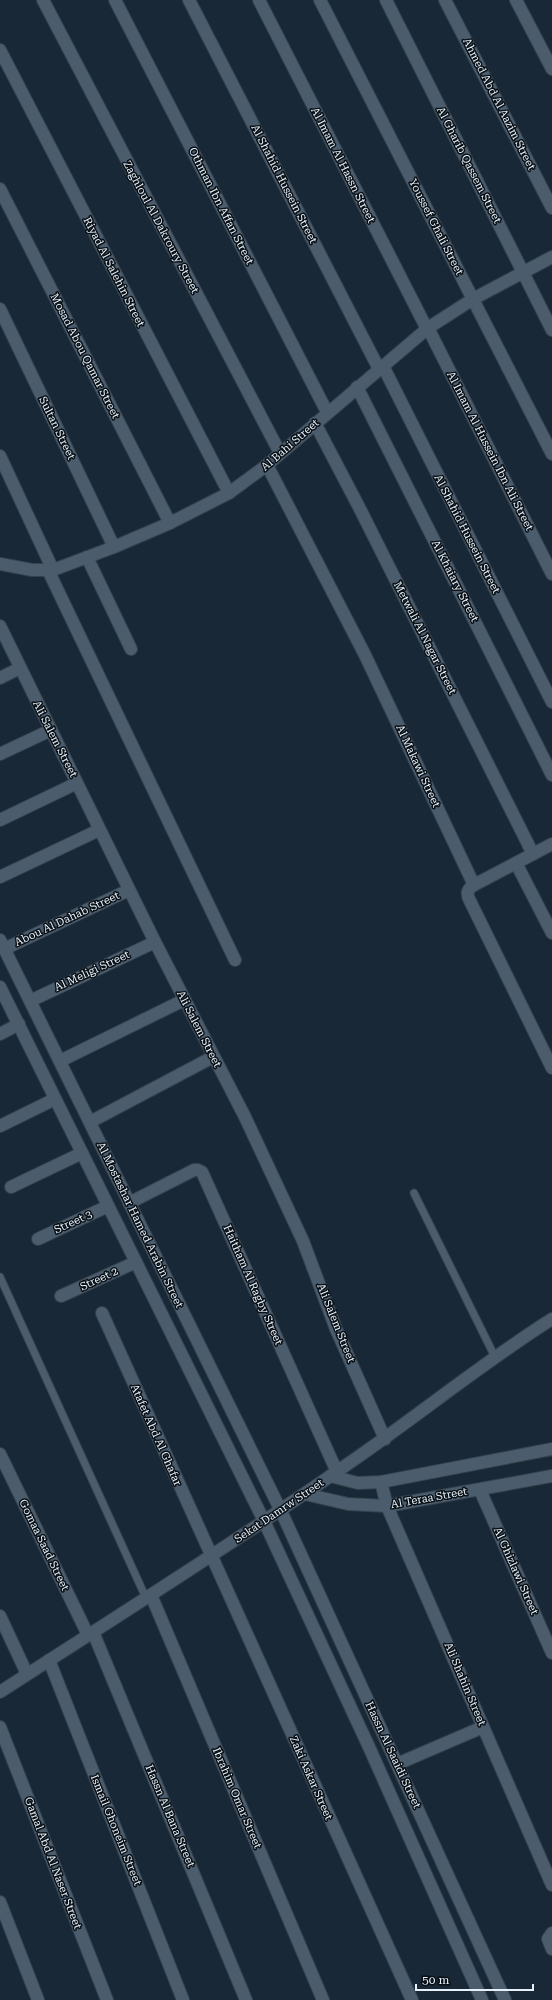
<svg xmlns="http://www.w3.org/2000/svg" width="552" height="2000" viewBox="0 0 552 2000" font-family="'Roboto Serif',serif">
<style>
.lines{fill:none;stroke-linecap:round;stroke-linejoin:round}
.lane-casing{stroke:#35424e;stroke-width:9}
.street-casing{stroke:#35424e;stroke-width:14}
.secondary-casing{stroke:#35424e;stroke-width:14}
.lane{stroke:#4b5c6d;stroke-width:7}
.street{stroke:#4b5c6d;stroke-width:12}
.secondary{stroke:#4b5c6d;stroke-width:12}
.labels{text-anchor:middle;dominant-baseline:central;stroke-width:3;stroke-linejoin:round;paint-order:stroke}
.street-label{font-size:11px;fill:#e7f1fb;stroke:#091016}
</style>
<rect width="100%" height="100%" fill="#182836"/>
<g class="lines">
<defs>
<g id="lane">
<path d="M414,1193L495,1357"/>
<path d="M0,1277L146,1598"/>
</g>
<g id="street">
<path d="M43,0L280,453"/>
<path d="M115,0L327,412"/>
<path d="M189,0L379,369"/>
<path d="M259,0L427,329"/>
<path d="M320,0L552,454"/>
<path d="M386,0L552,330"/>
<path d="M445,0L552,208"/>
<path d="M516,0L552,69"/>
<path d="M0,50L229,493"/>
<path d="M0,189L170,523"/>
<path d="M0,309L114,547"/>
<path d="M428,328L552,574"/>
<path d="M383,366L552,702"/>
<path d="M357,387L552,775"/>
<path d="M315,423L360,509L533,854"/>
<path d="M0,456L53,570"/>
<path d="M267,465L365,655L474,885C467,889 466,894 470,901L552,1068"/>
<path d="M87,557L131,649"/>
<path d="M0,564L32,570H53L114,547L170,523L229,493L267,465L428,328L473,299L552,257"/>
<path d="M48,570L235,960"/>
<path d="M0,626L155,942L245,1117L303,1241L336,1329L385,1439"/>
<path d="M0,678L20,668"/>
<path d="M0,754L51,730"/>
<path d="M0,820L77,783"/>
<path d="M516,863L552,933"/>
<path d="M0,877L99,830"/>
<path d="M474,885L552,844"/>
<path d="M0,940L281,1511L505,2000"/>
<path d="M4,949L129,890"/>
<path d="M0,987L264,1521L369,1747L482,2000"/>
<path d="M30,1001L155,942"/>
<path d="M0,1034L19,1024"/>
<path d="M60,1061L184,1000"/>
<path d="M90,1122L213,1057"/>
<path d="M0,1126L55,1099"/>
<path d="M11,1187L82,1153"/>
<path d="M129,1203L194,1170H198L202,1172L337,1472"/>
<path d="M38,1239L108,1206"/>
<path d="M61,1296L136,1262"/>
<path d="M102,1313L412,2000"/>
<path d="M0,1454L88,1635"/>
<path d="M381,1482L387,1506L552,1885"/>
<path d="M480,1490L552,1653"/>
<path d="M151,1595L323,2000"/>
<path d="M0,1616L27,1674"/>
<path d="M93,1632L246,2000"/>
<path d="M49,1660L183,2000"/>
<path d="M0,1727L107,2000"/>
<path d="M397,1764L483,1727"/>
<path d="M0,1902L38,2000"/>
<path d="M552,1933L548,1939L552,1949"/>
</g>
<g id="secondary">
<path d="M330,1476L358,1483L381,1482L552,1449"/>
<path d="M305,1494L348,1504L387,1506L552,1476"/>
<path d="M0,1692C114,1618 230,1546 342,1468C413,1420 479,1365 552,1319"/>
</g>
</defs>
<use href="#lane" class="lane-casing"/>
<use href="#street" class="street-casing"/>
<use href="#secondary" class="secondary-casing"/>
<use href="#lane" class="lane"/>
<use href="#street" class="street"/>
<use href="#secondary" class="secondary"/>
</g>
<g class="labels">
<g class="street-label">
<text transform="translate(499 104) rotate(63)">Ahmed Abd Al Aazim Street</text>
<text transform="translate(343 165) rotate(63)">Al Imam Al Hassn Street</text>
<text transform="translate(469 165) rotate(63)">Al Gharib Qassem Street</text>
<text transform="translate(284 184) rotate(63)">Al Shahid Hussein Street</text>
<text transform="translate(221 206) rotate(63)">Othman Ibn Affan Street</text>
<text transform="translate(161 227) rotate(62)">Zaghloul Al Dakroury Street</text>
<text transform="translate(436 227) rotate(63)">Youssef Ghali Street</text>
<text transform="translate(114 272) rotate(63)">Riyad Al Salehin Street</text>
<text transform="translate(85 356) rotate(63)">Mosad Abou Qamar Street</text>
<text transform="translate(57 428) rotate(64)">Sultan Street</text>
<text transform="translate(290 445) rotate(-41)">Al Bahi Street</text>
<text transform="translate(490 451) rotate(63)">Al Imam Al Hussein Ibn Ali Street</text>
<text transform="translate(467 534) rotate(63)">Al Shahid Hussein Street</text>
<text transform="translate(455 581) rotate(63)">Al Khaiary Street</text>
<text transform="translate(425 638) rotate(63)">Metwali Al Nagar Street</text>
<text transform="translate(55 739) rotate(63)">Ali Salem Street</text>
<text transform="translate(418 766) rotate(65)">Al Makawi Street</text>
<text transform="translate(67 919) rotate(-25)">Abou Al Dahab Street</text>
<text transform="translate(92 971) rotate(-25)">Al Meligi Street</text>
<text transform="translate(199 1029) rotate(63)">Ali Salem Street</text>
<text transform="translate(73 1222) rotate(-25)">Street 3</text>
<text transform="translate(140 1225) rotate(64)">Al Mostashar Hamed Arabin Street</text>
<text transform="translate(99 1279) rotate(-25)">Street 2</text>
<text transform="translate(253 1285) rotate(66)">Haitham Al Ragby Street</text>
<text transform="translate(336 1323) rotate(68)">Ali Salem Street</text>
<text transform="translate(156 1435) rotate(66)">Atafet Abd Al Ghafar</text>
<text transform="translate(429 1498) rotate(-10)">Al Teraa Street</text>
<text transform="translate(279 1511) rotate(-34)">Sekat Damrw Street</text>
<text transform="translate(44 1545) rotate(64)">Gomaa Saad Street</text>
<text transform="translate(516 1571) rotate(66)">Al Ghizlawi Street</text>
<text transform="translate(465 1684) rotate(67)">Ali Shahin Street</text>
<text transform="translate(393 1755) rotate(65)">Hassn Al Saaidi Street</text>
<text transform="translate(311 1778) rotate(66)">Zaki Askar Street</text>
<text transform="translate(237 1798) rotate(67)">Ibrahim Omar Street</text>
<text transform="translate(170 1816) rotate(67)">Hassn Al Bana Street</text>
<text transform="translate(116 1830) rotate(68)">Ismail Ghoneim Street</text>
<text transform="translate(53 1863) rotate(69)">Gamal Abd Al Naser Street</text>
</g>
</g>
<path d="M416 1984v6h117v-6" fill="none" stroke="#e7f1fb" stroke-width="2"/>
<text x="422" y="1984" font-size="12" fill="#e7f1fb" stroke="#091016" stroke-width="3" paint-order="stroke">50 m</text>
</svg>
